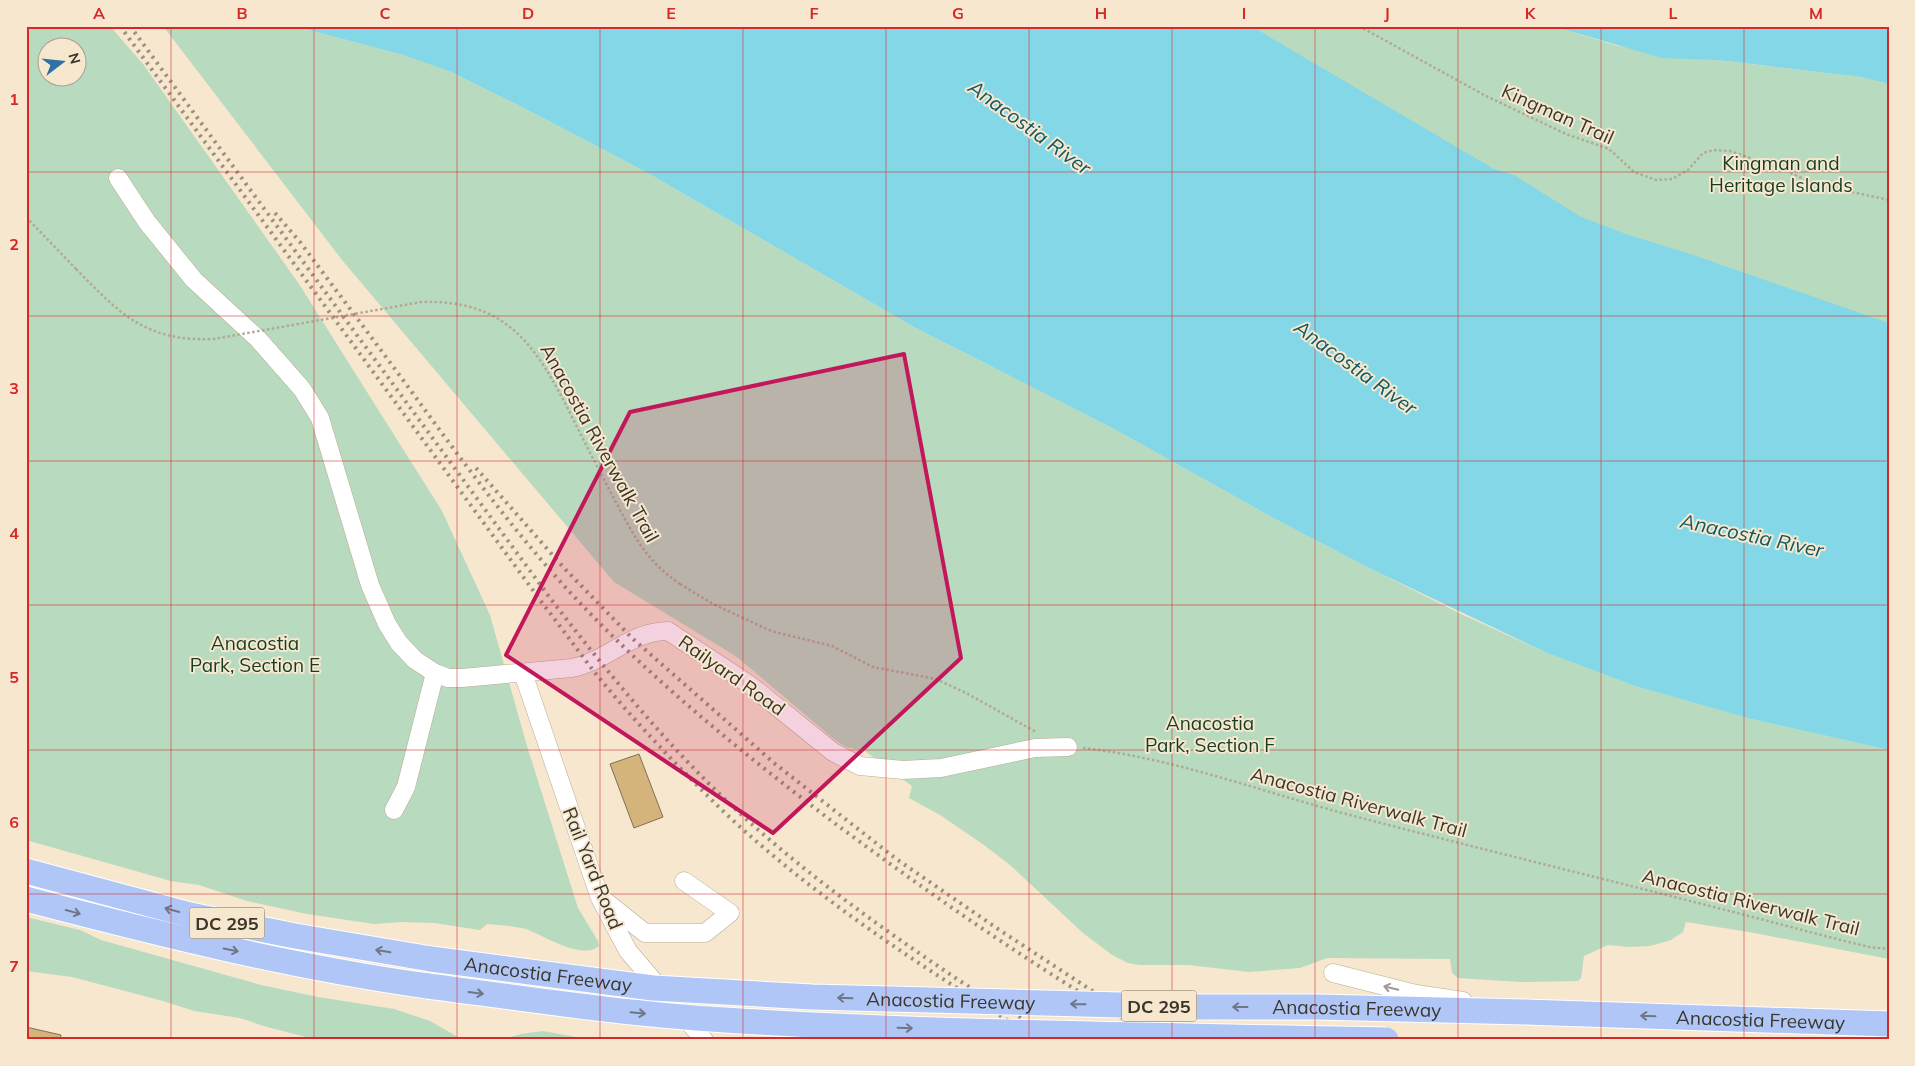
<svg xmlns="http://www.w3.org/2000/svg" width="1915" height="1066" viewBox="0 0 1915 1066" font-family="Mulish,sans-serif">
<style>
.green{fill:#b8dabf;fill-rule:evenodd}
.water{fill:#84d7e6}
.building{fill:#d4b47b;stroke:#7d7059}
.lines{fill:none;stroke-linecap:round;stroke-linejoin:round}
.minor-casing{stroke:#b9ac93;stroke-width:19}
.highway-casing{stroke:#fff;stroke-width:27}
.path{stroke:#b3a894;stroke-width:2.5;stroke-dasharray:2.5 2.5;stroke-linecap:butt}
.minor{stroke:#fff;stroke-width:18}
.highway{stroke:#afc6f6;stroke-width:25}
.rail{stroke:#9b917f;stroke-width:4;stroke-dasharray:2.5 5;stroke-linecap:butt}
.highway-bridge-casing{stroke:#fff;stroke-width:27;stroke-linecap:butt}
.path-bridge{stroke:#b3a894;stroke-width:2.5;stroke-dasharray:2.5 2.5;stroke-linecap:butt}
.highway-bridge{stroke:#afc6f6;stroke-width:25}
.oneway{stroke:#6f7787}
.oneway2{stroke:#9d9a96}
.marked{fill:#c2185b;fill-opacity:0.2;stroke:#c2185b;stroke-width:4;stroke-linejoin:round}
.grid{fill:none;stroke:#d62828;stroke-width:1;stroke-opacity:0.55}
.labels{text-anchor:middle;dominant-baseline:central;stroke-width:4;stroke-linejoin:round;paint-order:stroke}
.shield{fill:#f6e7ce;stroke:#736b5d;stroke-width:1}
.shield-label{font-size:18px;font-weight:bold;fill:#3b362c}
.street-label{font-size:19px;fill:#3b362c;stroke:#f6e7ce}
.park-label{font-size:19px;fill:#143e22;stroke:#f6e7ce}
.water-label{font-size:20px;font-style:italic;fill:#0f5762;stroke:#f6e7ce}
.neatline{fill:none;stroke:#d62828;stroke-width:2}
.grid-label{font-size:16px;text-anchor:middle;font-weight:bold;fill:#d62828}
</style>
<rect width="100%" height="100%" fill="#f6e7ce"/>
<g class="green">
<path d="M26,26H110L143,64L299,284L442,511L490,615L527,746L578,908L598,941L599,946C582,961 543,935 526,929C514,926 499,925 487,924L480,930L434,923L401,922L374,924L307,914L247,901L199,885L171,881L26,840ZM48,48H78V78H48Z"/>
<path d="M163,26H294L403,55L451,72L522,107L646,172L914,327L1116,430L1277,520L1373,570L1461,614L1547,653L1635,686L1751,719L1889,750V959L1749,932L1686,922L1683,932L1671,940L1650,946L1629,947L1608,945L1584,956L1581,978L1578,981L1520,982L1458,978L1452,973L1450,959L1327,958L1300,968L1249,972L1189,965H1139L1128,963L1112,955L1083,933L1010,865L984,845L940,815L909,798L912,786L865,751L846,747L835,740L737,657L614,582L342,260Z"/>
<path d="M1219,26H1552L1618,46L1717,60L1861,77L1889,84V414Z"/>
<path d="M26,917L80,930L101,940L261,985L318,997L394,1009L430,1021L458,1037L478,1040H318L267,1027L240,1018L194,1011L163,1001L72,977L26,971Z"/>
<path d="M543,1031L587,1039L628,1038L640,1040H500L521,1034Z"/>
</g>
<g class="water">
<path d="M294,26H1251L1494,169L1514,175L1581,217L1626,234L1693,255L1889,323V750L1751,719L1635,686L1547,653L1373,570L1277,520L1116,430L914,327L646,172L522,107L451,72L403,55Z"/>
<path d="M1552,26H1889V84L1861,77L1760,65L1717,60L1662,58Z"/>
</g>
<g class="building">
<path d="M639,754L663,817L634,828L610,764Z"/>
<path d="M26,1027L61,1035L60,1040H26Z"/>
</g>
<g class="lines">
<defs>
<g id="minor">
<path d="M118,178L147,222L194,280L258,339L302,389L320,418L370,585L387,624L399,643L415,660L435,673L448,678H462L572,668C607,661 631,631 668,631L750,685L833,752L860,766L903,770L941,768L1035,748L1068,747"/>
<path d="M523,673L600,898L628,951L704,1040"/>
<path d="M394,810L406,787L435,673"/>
<path d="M605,901L645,933H705L730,913L684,881"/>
<path d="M1333,973L1416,994L1463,1001"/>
</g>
<g id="highway">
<path d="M26,871L190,915L295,936L431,959"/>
<path d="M26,899C159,934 292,967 428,986"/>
</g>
</defs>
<use href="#minor" class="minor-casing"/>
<use href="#highway" class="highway-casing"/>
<g class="path">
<path d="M1359,26L1486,96L1566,134L1609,149L1634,172L1656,180L1672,179L1688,170L1703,153L1714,150L1730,151L1782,169L1815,184L1889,200"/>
<path d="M26,217L76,269"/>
<path d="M680,584L713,604L771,631L832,646L873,667L936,679L968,694L1036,732"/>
<path d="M1083,748C1174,758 1262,792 1350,815C1507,856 1664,893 1821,935L1869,947L1889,949"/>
</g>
<use href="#minor" class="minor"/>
<use href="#highway" class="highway"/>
<g class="rail">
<path d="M120,26L543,604C561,627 578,651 596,674C635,722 679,768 724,812C818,901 929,971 1039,1040"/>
<path d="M130,26L550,598C615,682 682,764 763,834C824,887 890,934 957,979C990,1001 1025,1019 1058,1040"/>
<path d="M275,213L300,242C338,293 376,343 414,395C466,466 520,540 581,604C657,684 745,755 833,822C938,900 1046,975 1160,1040"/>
<path d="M476,468L564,568L633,639L774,763L895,858L998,929L1091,990L1177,1040"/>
</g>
<defs>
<g id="highway-bridge">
<path id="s1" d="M431,959L653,988L812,997L1197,1007H1317L1525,1012L1889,1024"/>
<path d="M428,986C527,999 626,1014 725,1020C945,1034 1166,1035 1386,1040"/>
</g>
</defs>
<use href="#highway-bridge" class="highway-bridge-casing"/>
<path class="path-bridge" d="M76,269C120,314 146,342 214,339L421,302C508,299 537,347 572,417C587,447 603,478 619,508C636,540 649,563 680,584"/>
<use href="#highway-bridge" class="highway-bridge"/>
</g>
<defs><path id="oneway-shaft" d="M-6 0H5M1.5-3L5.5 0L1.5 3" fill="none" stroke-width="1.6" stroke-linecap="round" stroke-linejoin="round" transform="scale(1.25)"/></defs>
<g class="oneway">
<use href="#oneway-shaft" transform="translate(172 910) rotate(-165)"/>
<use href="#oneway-shaft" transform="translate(73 912) rotate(15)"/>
<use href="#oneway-shaft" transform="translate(231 950) rotate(12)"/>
<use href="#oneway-shaft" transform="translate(383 951) rotate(-170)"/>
<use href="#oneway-shaft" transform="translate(476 993) rotate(7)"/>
<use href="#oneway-shaft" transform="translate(845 998) rotate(-178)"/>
<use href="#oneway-shaft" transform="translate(1078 1004) rotate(-179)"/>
<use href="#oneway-shaft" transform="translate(1240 1007) rotate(180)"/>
<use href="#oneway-shaft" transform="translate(638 1013) rotate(5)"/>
<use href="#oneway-shaft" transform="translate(1648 1016) rotate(-178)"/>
<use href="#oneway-shaft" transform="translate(905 1028) rotate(2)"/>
</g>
<use class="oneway2" href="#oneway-shaft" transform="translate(1391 988) rotate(-166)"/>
<path class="marked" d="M904,354L961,658L773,833L506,655L630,412Z"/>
<path class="grid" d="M171,26V1040M314,26V1040M457,26V1040M600,26V1040M743,26V1040M886,26V1040M1029,26V1040M1172,26V1040M1315,26V1040M1458,26V1040M1601,26V1040M1744,26V1040M26,172H1889M26,316H1889M26,461H1889M26,605H1889M26,750H1889M26,894H1889"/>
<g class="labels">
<g class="shield">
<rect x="189.5" y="907.5" width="75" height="31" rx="4"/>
<rect x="1121.5" y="990.5" width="75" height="31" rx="4"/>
</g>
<g class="shield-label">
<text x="227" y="923">DC 295</text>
<text x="1159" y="1006">DC 295</text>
</g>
<g class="street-label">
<text transform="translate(1558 114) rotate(24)">Kingman Trail</text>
<text transform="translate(600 443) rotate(61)">Anacostia Riverwalk Trail</text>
<text transform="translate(732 675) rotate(35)">Railyard Road</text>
<text transform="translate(1359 802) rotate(15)">Anacostia Riverwalk Trail</text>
<text transform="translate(593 868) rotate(68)">Rail Yard Road</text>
<text transform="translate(1751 902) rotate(14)">Anacostia Riverwalk Trail</text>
<text stroke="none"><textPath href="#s1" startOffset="118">Anacostia Freeway</textPath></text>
<text stroke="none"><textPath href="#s1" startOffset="522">Anacostia Freeway</textPath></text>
<text stroke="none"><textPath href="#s1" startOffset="928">Anacostia Freeway</textPath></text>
<text stroke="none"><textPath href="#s1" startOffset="1332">Anacostia Freeway</textPath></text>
</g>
<g class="park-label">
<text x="1781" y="163">Kingman and<tspan x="1781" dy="22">Heritage Islands</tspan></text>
<text x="255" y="643">Anacostia<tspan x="255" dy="22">Park, Section E</tspan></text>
<text x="1210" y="723">Anacostia<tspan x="1210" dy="22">Park, Section F</tspan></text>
</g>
<g class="water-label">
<text transform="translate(1030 127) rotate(36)">Anacostia River</text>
<text transform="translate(1356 367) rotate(36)">Anacostia River</text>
<text transform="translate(1752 535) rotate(12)">Anacostia River</text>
</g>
</g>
<rect width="1915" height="1066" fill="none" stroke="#f6e7ce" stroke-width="55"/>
<g transform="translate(62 62) rotate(74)"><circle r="24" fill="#f6e7ce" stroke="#aba08d"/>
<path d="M0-4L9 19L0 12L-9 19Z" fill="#2f71a7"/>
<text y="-8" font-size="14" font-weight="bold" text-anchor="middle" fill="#3b362c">N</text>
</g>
<rect x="28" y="28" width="1860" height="1010" class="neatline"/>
<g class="grid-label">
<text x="99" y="19">A</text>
<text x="242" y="19">B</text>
<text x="385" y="19">C</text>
<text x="528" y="19">D</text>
<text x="671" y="19">E</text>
<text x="814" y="19">F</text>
<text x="958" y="19">G</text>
<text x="1101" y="19">H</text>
<text x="1244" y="19">I</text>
<text x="1387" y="19">J</text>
<text x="1530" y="19">K</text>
<text x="1673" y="19">L</text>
<text x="1816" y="19">M</text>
<text x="14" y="105">1</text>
<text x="14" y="250">2</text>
<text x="14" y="394">3</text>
<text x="14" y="539">4</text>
<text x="14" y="683">5</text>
<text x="14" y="828">6</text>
<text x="14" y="972">7</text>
</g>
</svg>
